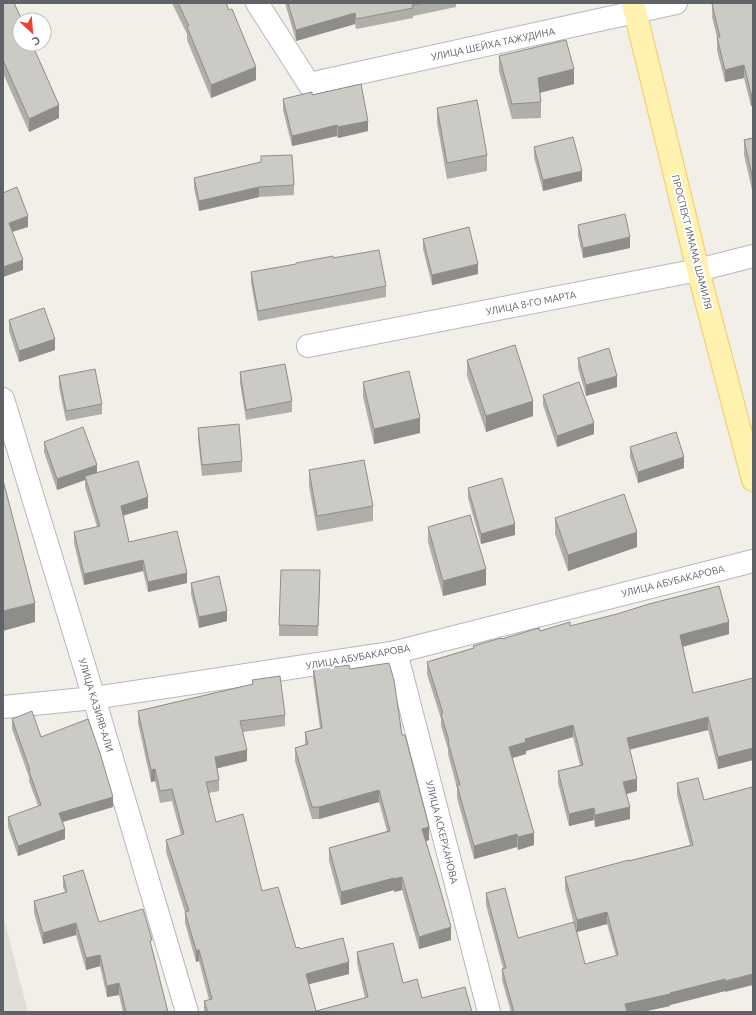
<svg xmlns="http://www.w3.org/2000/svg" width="756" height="1015" viewBox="0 0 756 1015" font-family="Ubuntu,sans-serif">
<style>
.education{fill:#e1ded6}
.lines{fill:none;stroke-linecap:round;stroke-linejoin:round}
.minor-casing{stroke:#b5b8bc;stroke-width:24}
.major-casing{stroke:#f2c960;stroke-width:24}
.minor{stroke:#fff;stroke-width:22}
.major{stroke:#fff2af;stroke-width:22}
.wall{fill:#afaea9;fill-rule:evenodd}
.shaded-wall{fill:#8f8d8a}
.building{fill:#cccac5;stroke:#8f8d8a}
.labels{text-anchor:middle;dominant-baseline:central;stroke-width:4;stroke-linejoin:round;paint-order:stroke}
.street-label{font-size:10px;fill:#5f6368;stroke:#fff}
</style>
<rect width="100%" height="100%" fill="#f1efe8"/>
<path class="education" d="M3,915L28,1012H3Z"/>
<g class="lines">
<defs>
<g id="minor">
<path d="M257,3L309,84L676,3"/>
<path d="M308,346L698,270L753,256"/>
<path d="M3,399L94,698L187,1012"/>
<path d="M396,652L489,1012"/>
<path d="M3,707L94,698L396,652L753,561"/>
</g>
<path id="major" d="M633,3L698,270L753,480"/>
</defs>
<use href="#minor" class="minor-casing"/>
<use href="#major" class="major-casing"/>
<use href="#minor" class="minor"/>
<use href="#major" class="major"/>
</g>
<g class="wall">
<path d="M3,3H15V4L59,118L29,132L3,73Z"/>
<path d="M172,3H226L256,80L211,98L187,40V34Z"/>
<path d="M285,3H456V7L413,16V18L356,29L355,24L296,41Z"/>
<path d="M753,3L751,106L744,78L725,82L717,50V37L712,17V4Z"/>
<path d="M499,56L574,84L540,93L541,102V118L512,119L499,71Z"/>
<path d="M312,95L368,131L338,138L337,136L292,146L283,110V99Z"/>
<path d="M437,108L487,155V171L447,179L437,123Z"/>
<path d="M753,138V194L744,155V140Z"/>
<path d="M534,147L582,181L543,191L534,157Z"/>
<path d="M261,156L294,185V195L259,197L199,211L194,188V178L261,162Z"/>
<path d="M578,225L630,248L583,258L578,235Z"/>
<path d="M423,239L478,274L432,285L423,249Z"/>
<path d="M333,258L386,286V297L258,321L251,283V272Z"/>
<path d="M9,320L55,350L19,362L9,331Z"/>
<path d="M578,358L617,387L586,396L578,368Z"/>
<path d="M467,360L533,416L486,432L467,376Z"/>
<path d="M240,372L292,401V412L246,420L240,383Z"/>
<path d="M59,376L102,404V414L66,421L59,387Z"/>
<path d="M363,382L420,433L374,444L363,397Z"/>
<path d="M543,395L594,434L557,447L543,405Z"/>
<path d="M198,428L242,461V472L202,476L198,439Z"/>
<path d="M44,442L97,473L148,508L123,516L129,542L187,583L148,592L143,571L84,585L74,543V532L97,527L85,487V480L57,490L44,452Z"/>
<path d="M630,447L684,468L638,483L630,457Z"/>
<path d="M309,470L373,506V521L317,531L309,486Z"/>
<path d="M468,488L515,535L481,544L468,498Z"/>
<path d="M555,518L637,547L568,571L555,534Z"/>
<path d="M428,527L486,585L443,596L428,542Z"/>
<path d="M320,581L318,636H279V625Z"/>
<path d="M191,583L227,621L199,628L191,594Z"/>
<path d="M570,626L729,634L683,647L693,693L753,678V760L718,769L708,730L629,750L637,791L626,794L630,819L595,827L594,820L569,826L558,783V771L580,765L573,737L526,751V754L512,758L534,845L518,850L517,847L474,859L457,798V788L448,754V749L441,726V719L427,674V662L473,648V646L502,639Z"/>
<path d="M313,665L334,667L350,669L402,735L429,840L426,841L451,940L419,949L402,890L394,892V890L341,905L329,861V848L387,831L379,802L319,819H312L295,761V748L305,745V732L320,728L313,678Z"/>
<path d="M252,680L285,715V726L243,732L247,761L217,768L219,780V791L209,793L216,822L262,891L296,948L300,949L349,974L309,984L316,1011L365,998L357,963V952L403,983L422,998L472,1012H204V1001L209,1000L199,961L196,962L185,923V912L166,852V840L181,835L172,801L160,803L155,781L151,782L138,723V711L252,684Z"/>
<path d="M12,719L41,737L113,807L63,822L65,839L18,856L8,827V817L38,806L29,781V777L12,729Z"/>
<path d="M677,783L704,800L752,787L725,992V991L670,1005V1006L642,1012H511L502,980V969L503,968L486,905V893L518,938L575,928L565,889V877L690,845L677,795ZM607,924L616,956L585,964L577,932Z"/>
<path d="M63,876L99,922L152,948L168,1012H123L119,995L107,997L100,966L86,970L76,935L43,944L34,913V901L65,892L63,887Z"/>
</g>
<g class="shaded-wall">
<path d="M355,13V24L296,41V30Z"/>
<path d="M744,65V78L725,82V70Z"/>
<path d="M256,67V80L211,98V85Z"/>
<path d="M574,69V84L538,93V78Z"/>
<path d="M753,93V106H751V94Z"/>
<path d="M59,105V118L29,132V119Z"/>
<path d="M368,121V131L338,138V127Z"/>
<path d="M337,125V136L292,146V136Z"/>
<path d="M582,171V181L543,191V180Z"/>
<path d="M259,187V197L199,211V201Z"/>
<path d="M28,216V227L9,233V223Z"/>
<path d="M630,237V248L583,258V248Z"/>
<path d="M23,260V270L3,277V267Z"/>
<path d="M478,264V274L432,285V275Z"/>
<path d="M55,339V350L19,362V351Z"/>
<path d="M617,376V387L586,396V385Z"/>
<path d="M533,401V416L486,432V416Z"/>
<path d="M420,418V433L374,444V429Z"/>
<path d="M594,423V434L557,447V436Z"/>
<path d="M684,457V468L638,483V472Z"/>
<path d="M97,465V475L85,476V480L57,490V479Z"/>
<path d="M148,497V508L121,516V506Z"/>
<path d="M515,524V535L481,544V534Z"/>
<path d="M637,532V547L568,571V555Z"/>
<path d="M143,560V571L84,585V574Z"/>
<path d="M486,569V585L443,596V581Z"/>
<path d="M187,573V583L148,592V582Z"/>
<path d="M35,603V622L3,631V611Z"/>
<path d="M227,611V621L199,628V617Z"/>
<path d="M729,622V634L680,647V635Z"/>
<path d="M708,717V730L627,750V738Z"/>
<path d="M573,725V737L526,751V754L509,759V747L525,739Z"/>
<path d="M753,748V760L718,769V757Z"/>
<path d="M247,750V761L215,769V757Z"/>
<path d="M155,769V781L151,782V770Z"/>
<path d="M637,779V791L623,795V782Z"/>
<path d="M379,790V802L319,819V807Z"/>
<path d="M113,797V807L59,823V813Z"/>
<path d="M630,807V819L595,827V815Z"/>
<path d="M594,808V820L569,826V814Z"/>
<path d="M429,827V840L422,842V829Z"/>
<path d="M65,829V839L18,856V846Z"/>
<path d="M534,833V845L518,850V837Z"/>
<path d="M517,834V847L474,859V846Z"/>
<path d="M402,877V890L394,892V879Z"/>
<path d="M394,878V890L341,905V892Z"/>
<path d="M607,912V924L577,932V920Z"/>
<path d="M76,923V935L43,944V933Z"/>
<path d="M451,927V940L419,949V937Z"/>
<path d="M196,950H199V961L196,962Z"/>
<path d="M100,955V966L86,970V958Z"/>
<path d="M349,962V974L306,985V974Z"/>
<path d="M753,974V985L725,992V981Z"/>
<path d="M725,979V991L670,1005V1006L642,1012H625V1004Z"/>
<path d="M119,983V995L107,997V986Z"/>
</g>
<g class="building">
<path d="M3,3H14L22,20H20V44H32L59,105L29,119L3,60Z"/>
<path d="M178,3H226L229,10L232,9L256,67L211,85L187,27L189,26Z"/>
<path d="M288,3H424L412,5L413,8L356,19L355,13L296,30Z"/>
<path d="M717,3H753V93L751,94L744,65L725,70L717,37H720L712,4Z"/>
<path d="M566,40L574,69L538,78L541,102L512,104L499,56Z"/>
<path d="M361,84L368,121L338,127L337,125L292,136L283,99L312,92V95Z"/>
<path d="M477,100L487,155L447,163L437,108Z"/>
<path d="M573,137L582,171L543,180L534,147Z"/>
<path d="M753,138V179L744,140Z"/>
<path d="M292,155L294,185L259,187L199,201L194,178L261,162V156Z"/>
<path d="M17,187L28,216L9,223L23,260L3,267V193Z"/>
<path d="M625,214L630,237L583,248L578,225Z"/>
<path d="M469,227L478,264L432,275L423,239Z"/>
<path d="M379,250L386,286L258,311L251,272L296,264V263L333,256V258Z"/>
<path d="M44,308L55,339L19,351L9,320Z"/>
<path d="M515,345L533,401L486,416L467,360Z"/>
<path d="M609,348L617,376L586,385L578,358Z"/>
<path d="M285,364L292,401L246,410L240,372Z"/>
<path d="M95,369L102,404L66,411L59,376Z"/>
<path d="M409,371L420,418L374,429L363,382Z"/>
<path d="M579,382L594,423L557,436L543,395Z"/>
<path d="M239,424L242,461L202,465L198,428Z"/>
<path d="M83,427L97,465L57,479L44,442Z"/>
<path d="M676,432L684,457L638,472L630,447Z"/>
<path d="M364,460L373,506L317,516L309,470Z"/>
<path d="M138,461L148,497L121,506L129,542L177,531L187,573L148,582L143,560L84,574L74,532L100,526L85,476Z"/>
<path d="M502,478L515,524L481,534L468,488Z"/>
<path d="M3,480L35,603L3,611Z"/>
<path d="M624,494L637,532L568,555L555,518Z"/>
<path d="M470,515L486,569L443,581L428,527Z"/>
<path d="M281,570H320L318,626L279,625Z"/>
<path d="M219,576L227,611L199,617L191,583Z"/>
<path d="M719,586L729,622L680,635L693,693L753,678V748L718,757L708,717L627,738L637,779L623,782L630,807L595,815L594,808L569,814L558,771L583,765L573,725L525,739L526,742L509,747L534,833L518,837L517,834L474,846L457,785H460L448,742L449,741L441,714L443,713L427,662L474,648L473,646L501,638L502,639L539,628L540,631L570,622V626L617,614L649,604Z"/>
<path d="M334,662V667L349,665L350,669L389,663L394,680L402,735H405L429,827L422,829L437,878L451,927L419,937L402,877L394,879V878L341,892L329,848L390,831L379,790L319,807H312L295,748L308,744L305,732L322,728L313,665Z"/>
<path d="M280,676L285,715L240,721L247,750L215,757L219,780L206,782L216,822L243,814L262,891L278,887L296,948L299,947L300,949L343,938L349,962L306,974L316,1011L368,997L357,952L393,943L403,983L417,979L422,998L465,987L472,1012H208L204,1001L212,999L199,950H196L185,912L189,911L166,840L184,834L172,789L160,791L155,769L151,770L138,711L253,684L252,680Z"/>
<path d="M32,711L41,737L88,719L100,753L113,797L59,813L65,829L18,846L8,817L41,805L29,771L30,770L12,719Z"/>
<path d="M698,778L704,800L752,787V789H753V974L725,981V979L670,993V994L625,1004L627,1012H514L502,969L506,968L486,893L505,888L518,938L574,922L585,964L618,955L607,912L577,920L565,877L629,860V861L693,845L677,783Z"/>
<path d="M83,870L99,922L143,909L152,940L150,941L168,1012H126L119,983L107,986L100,955L86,958L76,923L43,933L34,901L67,892L63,876Z"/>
</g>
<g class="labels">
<g class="street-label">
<text transform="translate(493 44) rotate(-12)">УЛИЦА ШЕЙХА ТАЖУДИНА</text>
<text transform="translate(692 242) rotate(76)">ПРОСПЕКТ ИМАМА ШАМИЛЯ</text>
<text transform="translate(531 303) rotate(-11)">УЛИЦА 8-ГО МАРТА</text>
<text transform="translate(673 581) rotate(-14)">УЛИЦА АБУБАКАРОВА</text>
<text transform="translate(358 657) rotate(-10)">УЛИЦА АБУБАКАРОВА</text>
<text transform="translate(96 705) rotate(73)">УЛИЦА КАЗИЯВ-АЛИ</text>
<text transform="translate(442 832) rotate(76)">УЛИЦА АСКЕРХАНОВА</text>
</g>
</g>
<rect width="756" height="1015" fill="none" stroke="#5f6368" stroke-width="8"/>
<g transform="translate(32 32) rotate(154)"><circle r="19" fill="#ffffff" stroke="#bfc1c3"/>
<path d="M0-3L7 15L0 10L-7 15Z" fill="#ea4335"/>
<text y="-6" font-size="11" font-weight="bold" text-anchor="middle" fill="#5f6368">С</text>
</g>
</svg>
